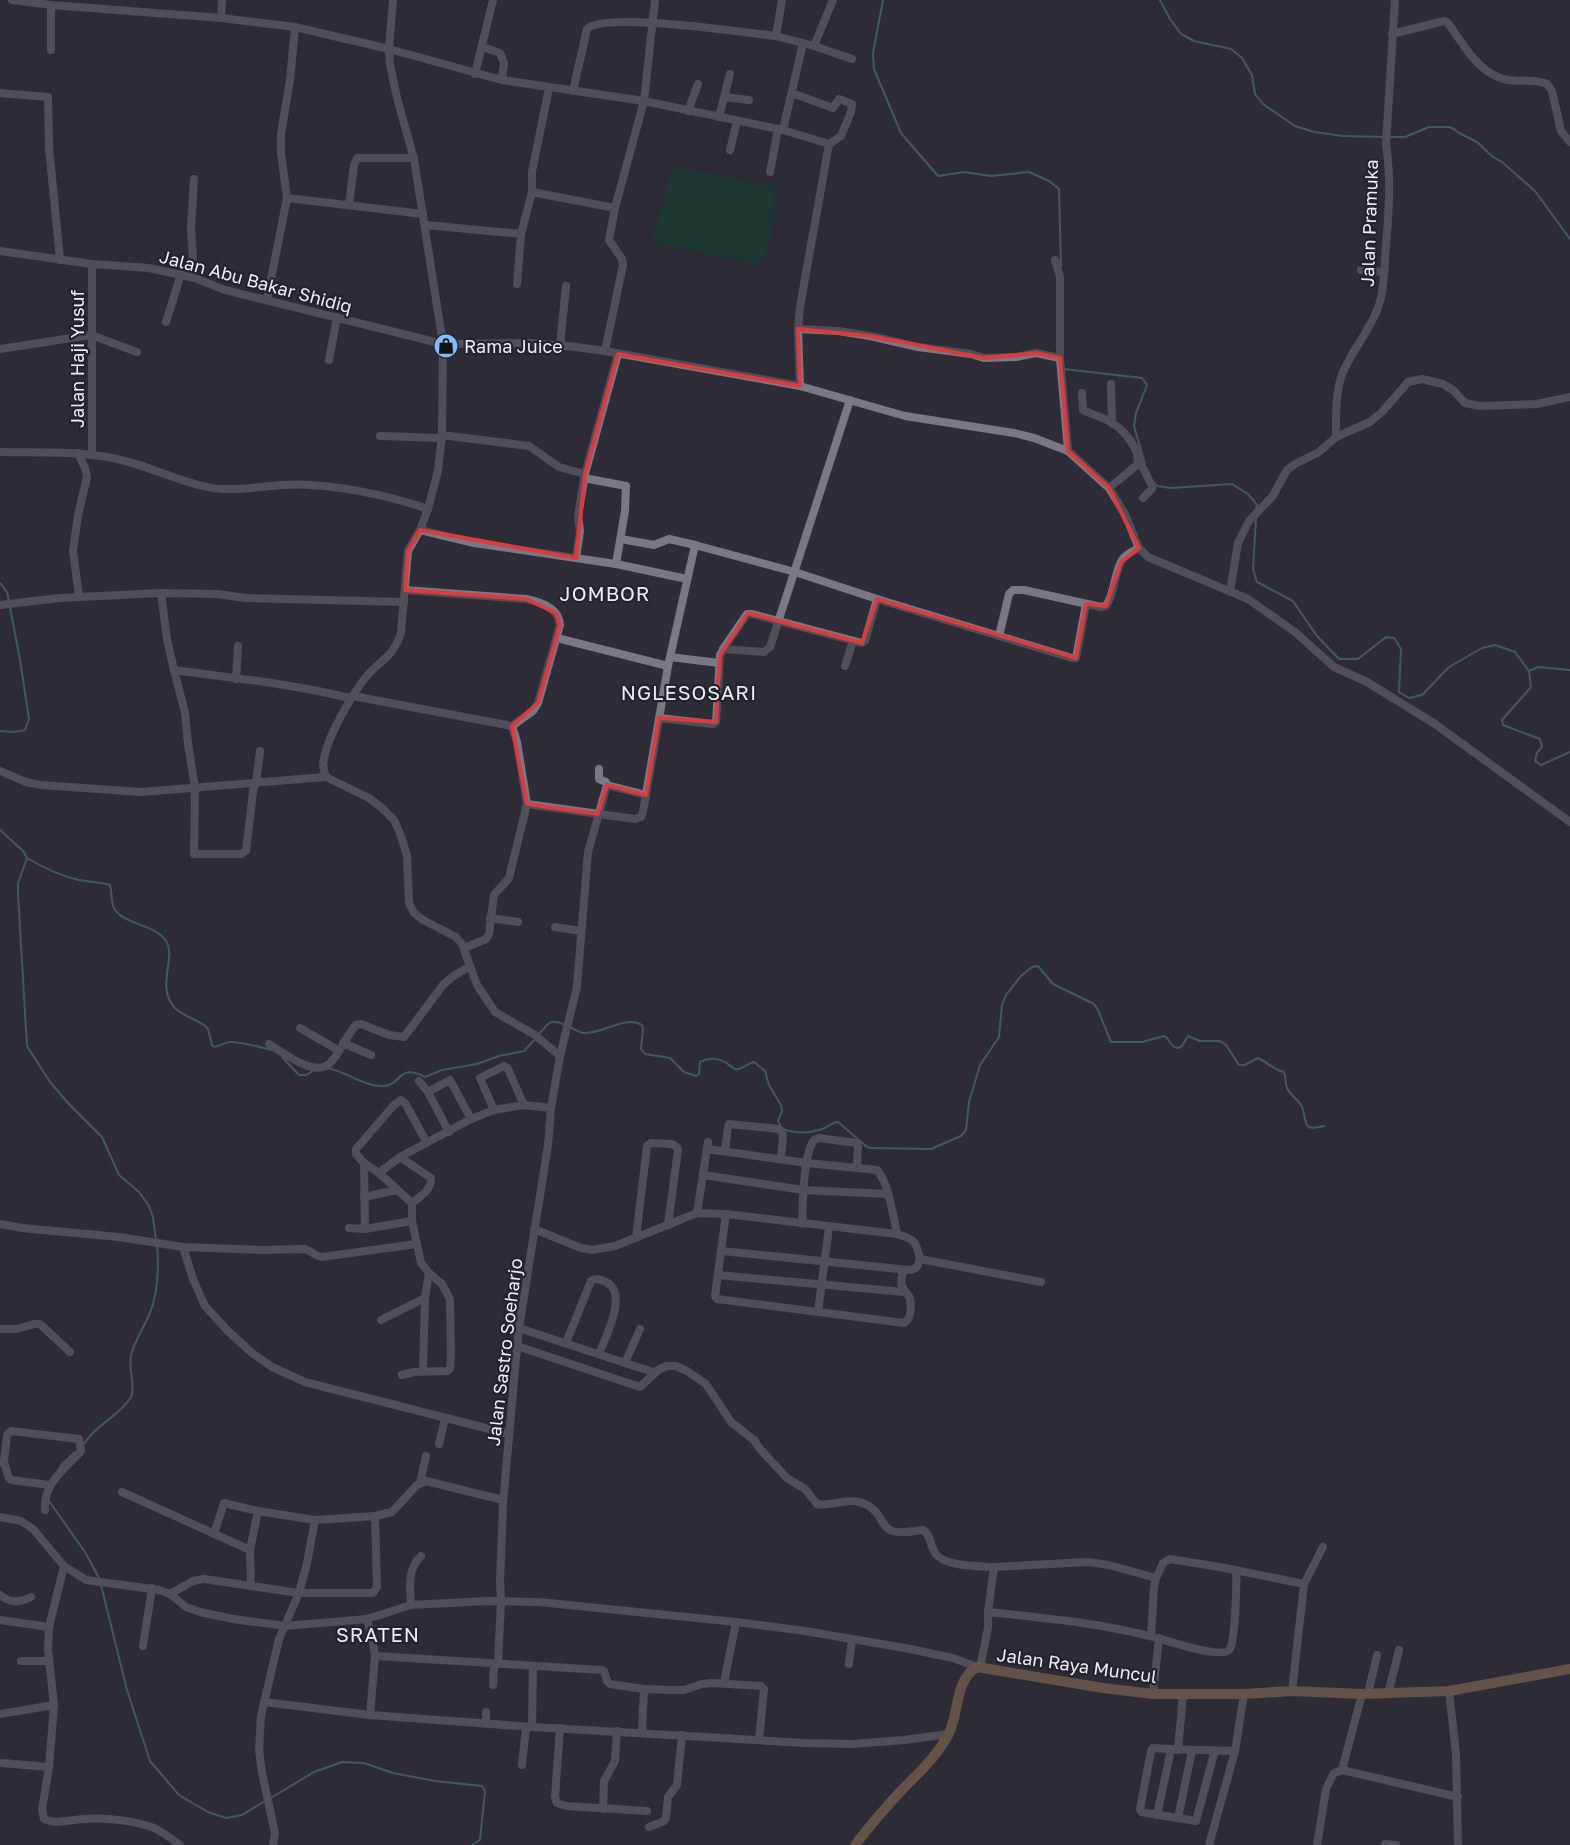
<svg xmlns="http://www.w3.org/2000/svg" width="1570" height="1845" viewBox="0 0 1570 1845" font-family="'Golos Text',sans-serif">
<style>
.green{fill:#0a462f}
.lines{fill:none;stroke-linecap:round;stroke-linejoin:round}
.stream{stroke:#548f9d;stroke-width:2}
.minor{stroke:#7a7885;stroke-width:8}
.major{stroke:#a3805d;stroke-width:10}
.marked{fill:none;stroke:#d83c3c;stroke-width:4;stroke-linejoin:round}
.labels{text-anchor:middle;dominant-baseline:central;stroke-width:4.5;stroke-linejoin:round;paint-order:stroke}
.street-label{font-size:18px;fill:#eeedf5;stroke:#24232d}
.poi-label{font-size:18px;fill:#eeedf5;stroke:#24232d;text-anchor:start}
.quarter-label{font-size:20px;letter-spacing:1px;fill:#eeedf5;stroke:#24232d}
</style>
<rect width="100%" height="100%" fill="#2e2c37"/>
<path class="green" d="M677,166L774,187L771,235L764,259L759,263H752L658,245L653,238L673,167Z"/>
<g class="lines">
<g class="stream">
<path d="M883,0L873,53L874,69L901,133L938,176L964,172L991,176L1029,172L1049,181L1059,189L1061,266"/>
<path d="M1160,0L1170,19L1181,34L1194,41L1231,49L1242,58L1252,75L1255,94L1263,104L1295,126L1314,132L1343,136L1385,137"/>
<path d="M1389,137H1405L1429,127H1449L1454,129L1459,133L1477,142L1493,157L1502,162L1535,191L1570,239"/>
<path d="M1064,369L1142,378L1147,385L1136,413L1134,426L1145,464"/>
<path d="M1154,483L1157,486L1171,488L1232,484L1248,494L1257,505L1256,508"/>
<path d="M1256,518L1253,569L1257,582L1293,601L1317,636L1339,659H1358L1386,637L1394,638L1401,649L1399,692L1409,698L1422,695L1449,667L1482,648L1495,645L1515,652L1529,671L1531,687L1502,720L1503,725L1540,739L1542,747L1537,753L1535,761L1541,765L1570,752"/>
<path d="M0,583L7,592L9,602"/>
<path d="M1529,671L1538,667L1570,670"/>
<path d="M0,731L14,732L25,730L29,719L20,660L10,607"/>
<path d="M0,830L23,851L27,858L18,883V894L27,1046L50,1082L70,1105L102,1137L119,1175L139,1192L149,1206L153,1217L156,1240"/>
<path d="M27,858C44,868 60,876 79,880C89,882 100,882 110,885C112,892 111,902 114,908C123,925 156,924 166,941C177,958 155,987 175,1008C183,1016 196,1019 205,1026L208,1029L212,1045L215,1047C220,1046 225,1042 230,1042C243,1042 259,1047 272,1050"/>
<path d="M570,1027C574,1029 579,1033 584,1033C603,1034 625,1015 642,1025L643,1030L641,1049L645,1054L670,1058L684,1072L696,1076L699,1074L700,1062C709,1057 720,1058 728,1064C728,1064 734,1069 735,1069C740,1071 748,1063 754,1062L765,1071L769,1085L781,1105L782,1111L778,1121L782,1129C794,1133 806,1134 819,1130C826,1129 830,1123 838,1122L867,1147L872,1148L931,1149L961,1136L966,1130L969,1102L980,1065L999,1037L1002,1005L1006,995L1021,976L1032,967L1038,966L1053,984L1094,1004L1098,1010L1111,1042H1142L1164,1036C1170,1038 1170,1048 1178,1048L1182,1046L1188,1036L1200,1041H1220L1226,1045L1239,1065H1245L1258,1058C1267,1062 1274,1070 1284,1072C1286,1077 1285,1083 1287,1088C1290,1095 1299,1100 1302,1107C1308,1123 1301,1132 1324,1126"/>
<path d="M539,1034C549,1023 550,1018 565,1025"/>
<path d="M282,1057L299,1075H306L313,1071"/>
<path d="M327,1068C346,1071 364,1087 383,1086C403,1085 397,1063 425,1077L442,1070L477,1064L499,1056L524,1051L536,1038"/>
<path d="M82,1446C86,1441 90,1436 95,1431C106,1420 123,1411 131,1397C136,1388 128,1368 131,1355C135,1340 144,1327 150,1313C158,1292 159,1267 157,1244"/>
<path d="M58,1470L62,1464L75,1452"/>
<path d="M49,1501L85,1552L100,1580"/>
<path d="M101,1585L127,1690L150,1761L179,1795L208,1812L226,1818L242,1815L265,1801"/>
<path d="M269,1799L314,1772L342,1762L364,1763L393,1773L435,1781L482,1786L485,1791L480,1840L472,1845"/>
</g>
<g class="minor">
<path d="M12,0L51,5L221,18L295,27L389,49L502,80L644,101L783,130L829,144L800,307L798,329L800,386"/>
<path d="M393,0L389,49L390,64L397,98L414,159L443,344L442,435L438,471L428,509L420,530L408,551L401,633C392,659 381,659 366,677C352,694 327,738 324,759C322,765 324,771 326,777L369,798L381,807L394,820L401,836L407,856L409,903L414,913L423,920L456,937L462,944L477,985L495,1012L535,1035L560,1056L551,1108L548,1145L519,1328L515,1369L503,1504L500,1582L501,1601L498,1664"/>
<path d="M782,0L776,36L814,46L852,59"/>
<path d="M51,5V50"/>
<path d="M221,18L222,0"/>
<path d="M1392,34L1444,21L1447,22C1464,44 1478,75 1508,80C1521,82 1536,79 1547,84L1552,91L1561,131L1570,142"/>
<path d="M814,46L833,0"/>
<path d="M482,47L500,53L504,63L502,80"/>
<path d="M475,74L493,0"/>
<path d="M573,91L587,29C604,11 746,33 776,36"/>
<path d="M0,93L48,97L49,147L60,260"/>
<path d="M792,93L833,108L839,99L852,104L851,112L841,136L829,144"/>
<path d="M724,97L749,100"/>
<path d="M688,111L698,84"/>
<path d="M719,117L730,74"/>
<path d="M783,130L803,43"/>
<path d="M730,150L737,121"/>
<path d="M770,172L778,129"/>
<path d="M532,192V172L549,88"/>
<path d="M287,198L281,153V134L290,80L295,27"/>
<path d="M349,205L354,165L357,158H414"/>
<path d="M426,225L521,234"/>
<path d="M0,251L92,264L149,268L195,278L225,290L443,344L531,343L576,347L605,351L800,386L905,416L1014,433L1034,438L1068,451L1109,488L1125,514L1139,548L1148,557L1248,599L1295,632L1334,667L1367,682L1435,724L1570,822"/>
<path d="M1055,260L1060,277V358L1068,451"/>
<path d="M1361,270L1384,272"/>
<path d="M192,277L193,258L191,227L194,179"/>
<path d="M517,284L521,234L532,192L615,208L644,101L655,0"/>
<path d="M267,299L287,198L423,214"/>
<path d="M166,322L181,274"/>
<path d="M798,329L838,331L870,336L918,347L971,354L984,358L1016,357L1036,353L1060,358"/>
<path d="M560,346L566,286"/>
<path d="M0,349L91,335L137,352"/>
<path d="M605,351L623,265L622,259L609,240L615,208"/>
<path d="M329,360L337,317"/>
<path d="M1111,384L1112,422"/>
<path d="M1082,393L1083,410C1092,415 1104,417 1112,423C1124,430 1142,451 1137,465L1109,488"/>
<path d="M442,435L529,446L559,467L585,474L618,354"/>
<path d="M380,436L442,438"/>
<path d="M1336,437C1336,415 1335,392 1343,372C1353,349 1371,329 1379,305C1384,290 1384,274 1385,259C1388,221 1392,182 1386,144L1395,0"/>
<path d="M0,452C41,453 84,450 125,461C154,468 194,488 223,489C243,490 263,486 283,485C326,482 388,495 428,509"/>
<path d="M78,453L85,468L87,477L78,515L73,551L79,596"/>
<path d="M92,454V264"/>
<path d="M1139,460L1152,486V489L1143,498"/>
<path d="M584,478L626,486L625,511L616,564"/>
<path d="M420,530L474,543L616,564L687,579"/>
<path d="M621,539L654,545L669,539L695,545"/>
<path d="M576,558L580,531L578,516L585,474"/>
<path d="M405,590L526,599C542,602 559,608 560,625L538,703L533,711L512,726"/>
<path d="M1230,591L1238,543L1249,521L1272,497L1287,470L1295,464L1319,452L1336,437L1370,422L1382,412L1408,382L1422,379L1443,384L1453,390L1465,403L1480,406L1537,404L1570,397"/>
<path d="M0,605L59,598L161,593"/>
<path d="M999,636L1072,658H1076L1086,604"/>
<path d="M557,638L668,666"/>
<path d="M723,649L764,652L770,647L850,400"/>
<path d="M670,657L719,663"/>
<path d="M845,666L853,641"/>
<path d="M174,670L185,713L188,744L195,787L194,854H241L246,851L254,784"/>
<path d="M236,679L238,646"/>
<path d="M353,696L512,726L517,742L527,804L635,819L641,817L643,812L668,666L695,545L795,572L877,599L999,636L1009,594L1013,590H1024L1101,607L1106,606C1115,593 1114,573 1122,560C1126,554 1133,551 1139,548"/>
<path d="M350,698C293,684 233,678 174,670L167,639L161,593L217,594L246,598L404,602"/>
<path d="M659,718L713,724L716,722L720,655L725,646L747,614H752L862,643L865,641L877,599"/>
<path d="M599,769V779L606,782L607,785L646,795"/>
<path d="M0,771L26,782L41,785L141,792L326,777"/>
<path d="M256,784L260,751"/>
<path d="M490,918L518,922"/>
<path d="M555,927L581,931"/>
<path d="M464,948L486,939L489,934L494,895L509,878L527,804"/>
<path d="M300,1028L338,1050"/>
<path d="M343,1043L371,1055"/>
<path d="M269,1044C282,1052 314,1077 329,1064C340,1054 346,1036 356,1025L361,1024L389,1035L404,1037L443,985L452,977L470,966"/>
<path d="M560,1056L577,987L588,852L607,785"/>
<path d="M419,1081L428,1092L449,1132"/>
<path d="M428,1092L450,1080L471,1119"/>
<path d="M494,1110L480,1078L504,1066L508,1069L524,1105"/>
<path d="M707,1149L807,1163L877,1170C889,1183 893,1216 897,1234"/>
<path d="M725,1151L728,1127L729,1124L779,1129L783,1134L781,1159"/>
<path d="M400,1157L431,1178C431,1191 421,1196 412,1203"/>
<path d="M364,1163L365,1229"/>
<path d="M379,1173L400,1157L471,1119L494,1110L524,1105L551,1108"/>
<path d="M703,1175L803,1190L887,1194"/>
<path d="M364,1197L397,1190"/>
<path d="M697,1213L708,1142"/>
<path d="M726,1214L715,1296L717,1299L904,1323C912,1318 911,1307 910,1298C900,1284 900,1287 903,1270"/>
<path d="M0,1224L22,1228L119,1237L183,1247L262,1250L304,1249C311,1250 314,1256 322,1257L416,1244"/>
<path d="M802,1224C803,1204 803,1154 814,1140L819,1138L857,1143L858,1146L857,1167"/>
<path d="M349,1228L365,1229L412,1221"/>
<path d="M534,1229L581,1248L592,1250L615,1246L697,1213L726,1214L897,1234C914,1239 916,1241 920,1259L1041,1282"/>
<path d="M636,1238L647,1146L651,1143L672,1144L677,1147L678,1150L668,1225"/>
<path d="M183,1247L193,1279L205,1306L228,1331L252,1353L272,1367L305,1382L509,1434"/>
<path d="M721,1251L909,1270C917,1269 918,1266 920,1259"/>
<path d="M718,1275L904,1292"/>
<path d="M818,1312L829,1227"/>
<path d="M381,1320L425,1298L429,1273"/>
<path d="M519,1328L625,1363L640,1329"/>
<path d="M0,1329H16L34,1324H40L70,1352"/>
<path d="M566,1343L591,1281C596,1278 600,1279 606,1282C629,1293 605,1338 599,1354"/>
<path d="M517,1346L640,1387L658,1370L667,1366H676L687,1371L706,1384L731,1422L754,1440L760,1449L787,1478L805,1489L817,1504C832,1507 844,1498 859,1502C881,1507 881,1528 892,1531C902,1534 913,1531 923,1530C931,1535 930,1544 934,1551C941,1567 978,1566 994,1567L988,1612"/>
<path d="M625,1363L650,1371"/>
<path d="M423,1371L425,1298"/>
<path d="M402,1375L414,1372L447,1371L450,1369L451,1356L450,1299L442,1284L429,1273L421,1263L412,1221V1203L379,1173L364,1163L356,1154V1149L394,1105L401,1100L405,1103L427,1143"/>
<path d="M439,1444L445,1419"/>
<path d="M0,1462H4L7,1435L11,1431L79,1439L81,1451C65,1469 43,1483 45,1510"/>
<path d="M4,1462L8,1476L11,1480L50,1485"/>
<path d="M420,1483L426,1456"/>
<path d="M122,1492L250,1550L258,1511L315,1520L375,1516L377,1587L373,1593H299L204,1579L193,1581L170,1594"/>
<path d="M375,1516L392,1512L417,1485L426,1481L503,1500"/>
<path d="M0,1517L21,1521L33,1529L64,1566L86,1580L159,1590L170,1594L186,1607L200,1612L233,1619L285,1626L367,1619L411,1605L488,1601L539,1602L736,1622L805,1631L905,1648L953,1658L977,1667"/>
<path d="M214,1534L224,1503L258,1511"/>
<path d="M250,1550L251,1586"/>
<path d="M994,1567L1088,1562L1109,1565L1156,1578L1163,1563L1170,1559L1220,1567L1304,1584"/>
<path d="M0,1595C10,1603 19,1603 31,1597"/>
<path d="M411,1605C410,1588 407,1569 421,1556"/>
<path d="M367,1619L372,1637L375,1656L601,1670L604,1671L607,1681L610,1684L644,1689L672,1690H684L702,1684L712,1683L761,1686L764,1689L759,1740"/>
<path d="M0,1620L49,1627"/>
<path d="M1151,1636L1154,1587L1156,1578"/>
<path d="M143,1646L152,1588"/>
<path d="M21,1661H49"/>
<path d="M849,1664L852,1639"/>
<path d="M980,1667L988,1628V1612C1045,1618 1102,1623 1157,1638C1169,1641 1223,1660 1230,1649C1235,1641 1237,1582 1236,1570"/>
<path d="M724,1683L736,1622"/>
<path d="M493,1685L494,1664"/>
<path d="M1292,1691L1304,1584L1323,1547"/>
<path d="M1449,1691L1456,1754L1458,1845"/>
<path d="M1153,1694L1159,1638"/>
<path d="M1368,1694L1377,1655"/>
<path d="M1388,1694L1399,1650"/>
<path d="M264,1702L370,1715L532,1727L805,1743L852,1744L904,1740L949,1734"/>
<path d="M54,1705L49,1767L42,1810L44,1819C55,1825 73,1819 86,1819C104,1817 137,1821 154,1828C164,1833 172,1839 180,1845"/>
<path d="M0,1714L54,1705L48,1649L49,1627L64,1566"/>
<path d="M370,1715L375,1656"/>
<path d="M486,1723V1712"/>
<path d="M532,1727L533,1666"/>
<path d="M560,1728L555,1797L557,1803L567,1806L647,1811"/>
<path d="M642,1732L644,1689"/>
<path d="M1178,1750L1183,1694"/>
<path d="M1215,1750L1196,1821L1141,1812L1140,1809L1151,1751L1153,1748C1181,1750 1208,1750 1235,1751"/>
<path d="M2,1763L49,1767"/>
<path d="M522,1765L526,1727"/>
<path d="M1342,1770L1458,1797"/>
<path d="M603,1809L604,1781L615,1761L617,1731"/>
<path d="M1157,1815L1171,1750"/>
<path d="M1178,1818L1192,1751"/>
<path d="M649,1827L664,1821L666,1818L668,1797L677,1785L682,1735"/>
<path d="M1385,1844L1396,1845"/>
<path d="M273,1845L275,1833L262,1773L259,1750L261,1716L279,1639L299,1593L307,1563L315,1520"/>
<path d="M1209,1845L1235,1751L1244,1694"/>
<path d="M1317,1845L1326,1789L1334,1773L1342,1770L1362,1694"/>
</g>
<path class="major" d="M855,1845C869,1827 884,1809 900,1792C917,1774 938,1756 949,1733C959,1713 955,1679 977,1667L1103,1688L1153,1694H1244L1292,1691L1362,1694L1449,1691L1570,1669"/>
</g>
<path d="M0 0H1570V1845H0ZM798,329L870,336L984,358L1036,353L1060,358L1068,451L1109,488L1139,548L1121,562L1106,606L1086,604L1076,658L877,599L862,643L748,613L720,655L716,722L659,718L646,795L607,785L598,814L527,804L512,726L538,703L560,625L556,613L526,599L405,590L408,551L420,530L576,558L585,474L618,354L800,386Z" fill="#2e2c37" fill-opacity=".55" fill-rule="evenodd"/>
<path class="marked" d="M798,329L870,336L984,358L1036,353L1060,358L1068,451L1109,488L1139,548L1121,562L1106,606L1086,604L1076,658L877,599L862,643L748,613L720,655L716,722L659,718L646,795L607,785L598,814L527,804L512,726L538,703L560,625L556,613L526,599L405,590L408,551L420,530L576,558L585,474L618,354L800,386Z"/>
<defs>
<symbol id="shop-disc" viewBox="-11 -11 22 22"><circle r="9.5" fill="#7fbdf9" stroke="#24232d"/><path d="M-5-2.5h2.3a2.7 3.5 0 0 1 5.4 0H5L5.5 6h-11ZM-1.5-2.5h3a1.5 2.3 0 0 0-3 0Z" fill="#111"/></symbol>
</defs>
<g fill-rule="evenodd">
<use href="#shop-disc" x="432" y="332" width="28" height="28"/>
</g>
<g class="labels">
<g class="street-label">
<text transform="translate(1369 223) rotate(-88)">Jalan Pramuka</text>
<text transform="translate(256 281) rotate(15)">Jalan Abu Bakar Shidiq</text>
<text transform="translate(77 359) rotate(-90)">Jalan Haji Yusuf</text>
<text transform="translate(504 1352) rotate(-83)">Jalan Sastro Soeharjo</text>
<text transform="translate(1077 1665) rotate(8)">Jalan Raya Muncul</text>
</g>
<g class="poi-label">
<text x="464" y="346">Rama Juice</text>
</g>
<g class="quarter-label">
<text x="605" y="593">JOMBOR</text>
<text x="689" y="692">NGLESOSARI</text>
<text x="378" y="1634">SRATEN</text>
</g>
</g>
</svg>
